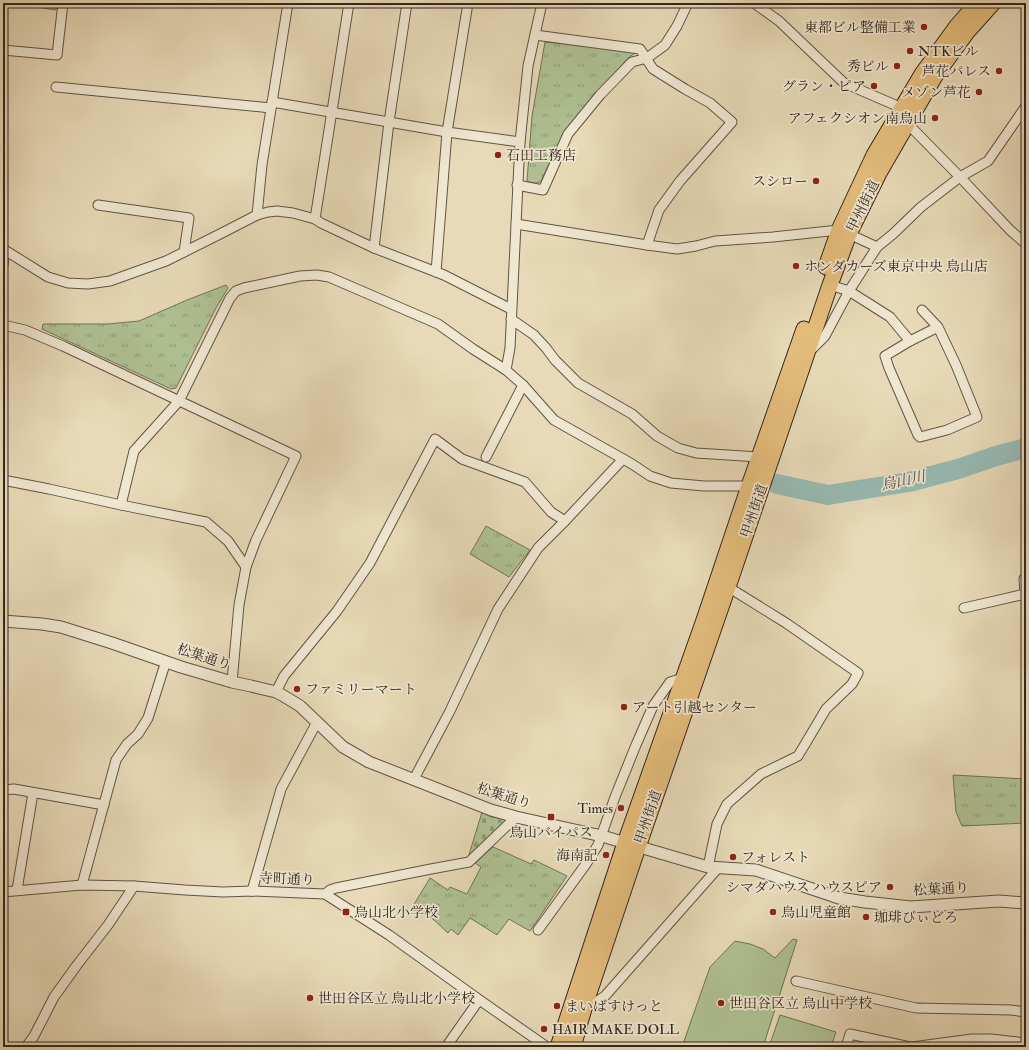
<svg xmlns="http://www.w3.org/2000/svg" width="1029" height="1050" viewBox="0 0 1029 1050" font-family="'IM FELL Double Pica','Noto Serif JP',serif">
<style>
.grass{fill:url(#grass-tufts);stroke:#707459}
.cemetery{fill:url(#cemetery-stones);stroke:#707459}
.garden{fill:#afc194;stroke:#707459}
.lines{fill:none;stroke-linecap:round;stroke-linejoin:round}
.river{stroke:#97bab3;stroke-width:20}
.minor-casing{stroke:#605444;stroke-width:11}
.tertiary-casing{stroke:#605444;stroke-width:13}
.trunk-casing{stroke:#32271e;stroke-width:17}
.minor{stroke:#f0e7d1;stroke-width:9}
.tertiary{stroke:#f0e7d1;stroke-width:11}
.trunk{stroke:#e4bd7c;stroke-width:15}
.poi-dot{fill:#8f2418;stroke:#f0e7d1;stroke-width:1.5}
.labels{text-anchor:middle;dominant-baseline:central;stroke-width:3.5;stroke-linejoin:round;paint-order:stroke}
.poi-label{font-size:14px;fill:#32271e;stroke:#f0e7d1;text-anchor:start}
.street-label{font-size:14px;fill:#32271e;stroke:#f0e7d1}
.water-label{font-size:15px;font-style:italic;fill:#4b4c43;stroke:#f0e7d1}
</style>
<defs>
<pattern id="grass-tufts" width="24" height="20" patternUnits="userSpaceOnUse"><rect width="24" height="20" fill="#afc194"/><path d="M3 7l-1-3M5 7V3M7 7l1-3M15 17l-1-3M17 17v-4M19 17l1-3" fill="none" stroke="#8f9d78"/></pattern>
<pattern id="cemetery-stones" width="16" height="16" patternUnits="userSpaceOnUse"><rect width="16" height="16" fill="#afc194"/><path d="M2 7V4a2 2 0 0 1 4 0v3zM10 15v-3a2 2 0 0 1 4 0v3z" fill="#8f9d78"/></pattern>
</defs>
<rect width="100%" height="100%" fill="#e8dab8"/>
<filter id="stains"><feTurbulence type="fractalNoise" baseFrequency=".005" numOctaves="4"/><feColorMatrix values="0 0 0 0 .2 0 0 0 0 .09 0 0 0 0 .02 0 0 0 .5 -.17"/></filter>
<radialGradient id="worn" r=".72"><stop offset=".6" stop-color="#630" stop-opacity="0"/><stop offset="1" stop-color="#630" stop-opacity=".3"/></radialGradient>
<g class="grass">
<path d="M23,3H57L56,10L23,5Z"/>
<path d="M545,42L638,51L628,58L606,83L557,147L541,181C537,184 532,183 527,181L532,116Z"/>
<path d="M226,285L228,288L216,308L176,388L171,389L42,329L43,324H108L139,321L187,300Z"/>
<path d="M486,526L530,550L509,577L470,554Z"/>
<path d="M953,775L1026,779V823L962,826L956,812Z"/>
<path d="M493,847L531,864L534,860L567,876L530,931L509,919L497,935L470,918L458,935L451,929L448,933L434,920L413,906L430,878L448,890L450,887L467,894L481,867L475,863Z"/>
</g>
<path class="cemetery" d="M482,812L491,817L507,819L468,858Z"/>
<g class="garden">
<path d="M793,939L797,940L763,1047H682L710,967L735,941L750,944L763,949L775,958Z"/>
<path d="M780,1015L836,1032L831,1047H769Z"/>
</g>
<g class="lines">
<path class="river" d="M777,484L828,495L909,482L958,469L996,456L1026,448"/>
<defs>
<g id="minor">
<path d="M754,3L779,21L844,83L902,108"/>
<path d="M535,35L640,49L653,69L685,89L710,103L732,122L680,181L659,210L647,245"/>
<path d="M3,50L57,55L63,3"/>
<path d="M56,87L271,108"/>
<path d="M272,102L447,132L520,142"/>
<path d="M907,123L960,177L1010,230L1026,244"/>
<path d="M517,185L543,190L568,134L600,95L632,62L647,58L665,45L677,26L688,3"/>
<path d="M98,205L189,218L184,252"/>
<path d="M257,215L262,165L288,3"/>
<path d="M315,219L349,3"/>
<path d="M516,224L647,245L677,249L696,246L715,241L773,237L839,230"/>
<path d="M849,234L877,247"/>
<path d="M374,248L389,122L407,3"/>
<path d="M3,249L48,277L68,283L88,284L110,281L166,261L222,233L257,215L268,212L277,211L293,213L315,219L321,223L374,248L444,275L511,309"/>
<path d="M3,265L5,250"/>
<path d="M436,272L447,132L468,3"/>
<path d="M830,285L849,291L890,317L910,341"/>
<path d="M922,310L938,327L956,365L977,417L947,430L920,437L918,435L889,368L885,356L910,341L938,327"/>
<path d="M511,319L534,335L546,348L555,360L578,383L632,414L657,436L678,448L696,453L759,457"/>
<path d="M3,325L25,330L63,346L296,456L256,540L246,567L239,605L232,682"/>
<path d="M811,350L825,336L849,291L877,247L893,234L921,207L960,177L988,161L1026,106"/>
<path d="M506,370L510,348L520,142L528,66L542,3"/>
<path d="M486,457L523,385"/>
<path d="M3,480L49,489L121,505L206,522L228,541L246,567"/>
<path d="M121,505L134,451L179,401L230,298L236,291L244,288L300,276L317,275L329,277L438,324L473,349L506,370L523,385L554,420L632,464L650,476L671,483L704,486H749"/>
<path d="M964,608L1025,594L1024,579L1026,578"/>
<path d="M276,692L284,676L337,611L370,563L435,439L462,459L525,482L551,512L565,521"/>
<path d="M414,779L450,711L498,609L538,548L565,521L623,459"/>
<path d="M3,790L14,789L104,805"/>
<path d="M708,867L717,824L727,804L761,774L798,756L826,709L852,684L858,673L786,623L728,587"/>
<path d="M82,885L116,760L127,744L138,734L148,718L166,661"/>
<path d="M17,890L33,793"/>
<path d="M252,891L281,789L317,722"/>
<path d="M3,892L82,885L134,886L185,890L223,892L252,891L325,894L389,935L481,1001L547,1047"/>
<path d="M325,894L330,890L336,888L431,869L469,862L516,817"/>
<path d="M538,930L586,864L598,845L615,797L636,745L653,706L670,682L683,678"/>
<path d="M796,981L916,1008L1011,1010L1026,1012"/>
<path d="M586,1002H596L605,996L635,962L718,868"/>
<path d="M26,1047L34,1036L54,997L77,965L108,925L134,886"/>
<path d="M446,1047L479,1000"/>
<path d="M846,1047L850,1034L910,1047"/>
<path d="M912,1047L972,1039H991L1026,1043"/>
</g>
<path id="tertiary" d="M3,621L42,624L61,627L112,643L181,667L232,682L251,686L276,692L282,695L300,706L343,747L369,762L491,810L516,817L602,836L708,867L756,870L839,898L865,902L911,907L999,901L1026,903"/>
<g id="trunk">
<path d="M826,267L839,230L874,155L922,74L957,26L977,3"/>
<path d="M558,1047L625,843L704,620L749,486L804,329"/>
<path d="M573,1047L586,1002L638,847L728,587L830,285L849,234L879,173L935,76L967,32L993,3"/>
</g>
</defs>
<use href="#minor" class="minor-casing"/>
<use href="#tertiary" class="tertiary-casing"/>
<use href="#trunk" class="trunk-casing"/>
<use href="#minor" class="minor"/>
<use href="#tertiary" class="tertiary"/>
<use href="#trunk" class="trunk"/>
</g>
<g class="poi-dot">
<circle cx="924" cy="27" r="4"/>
<circle cx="910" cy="51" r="4"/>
<circle cx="897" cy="66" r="4"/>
<circle cx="999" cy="71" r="4"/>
<circle cx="874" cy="86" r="4"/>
<circle cx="979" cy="92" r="4"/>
<circle cx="935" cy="118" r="4"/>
<circle cx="498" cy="155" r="4"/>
<circle cx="816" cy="181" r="4"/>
<circle cx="796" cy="266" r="4"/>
<circle cx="297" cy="689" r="4"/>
<circle cx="624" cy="707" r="4"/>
<circle cx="621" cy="808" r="4"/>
<rect x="547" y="813" width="8" height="8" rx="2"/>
<circle cx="606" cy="855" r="4"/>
<circle cx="733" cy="857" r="4"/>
<circle cx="890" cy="887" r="4"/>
<rect x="342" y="908" width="8" height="8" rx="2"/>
<circle cx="773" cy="912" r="4"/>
<circle cx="866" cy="917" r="4"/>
<circle cx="310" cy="998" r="4"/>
<circle cx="721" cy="1003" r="4"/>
<circle cx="557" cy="1006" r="4"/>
<circle cx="544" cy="1029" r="4"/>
</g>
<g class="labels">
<g class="poi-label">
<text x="916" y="27" text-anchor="end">東都ビル整備工業</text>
<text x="918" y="51">NTKビル</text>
<text x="889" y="66" text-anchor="end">秀ビル</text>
<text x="991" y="71" text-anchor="end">芦花パレス</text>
<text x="866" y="86" text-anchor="end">グラン・ピア</text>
<text x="971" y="92" text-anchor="end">メゾン芦花</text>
<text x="927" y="118" text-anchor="end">アフェクシオン南烏山</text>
<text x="506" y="155">石田工務店</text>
<text x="808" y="181" text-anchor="end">スシロー</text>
<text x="804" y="266">ホンダカーズ東京中央 烏山店</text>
<text x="305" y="689">ファミリーマート</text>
<text x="632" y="707">アート引越センター</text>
<text x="613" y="808" text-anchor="end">Times</text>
<text x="551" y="832" text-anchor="middle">烏山バイパス</text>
<text x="598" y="855" text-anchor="end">海南記</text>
<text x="741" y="857">フォレスト</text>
<text x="882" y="887" text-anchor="end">シマダハウス ハウスピア</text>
<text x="354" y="912">烏山北小学校</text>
<text x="781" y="912">烏山児童館</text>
<text x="874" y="917">珈琲びぃどろ</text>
<text x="318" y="998">世田谷区立 烏山北小学校</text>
<text x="729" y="1003">世田谷区立 烏山中学校</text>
<text x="565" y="1006">まいばすけっと</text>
<text x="552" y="1029">HAIR MAKE DOLL</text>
</g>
<g class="street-label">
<text transform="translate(863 206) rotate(-64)">甲州街道</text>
<text transform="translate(754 511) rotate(-71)">甲州街道</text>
<text transform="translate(204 657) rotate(18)">松葉通り</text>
<text transform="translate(504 796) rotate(17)">松葉通り</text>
<text transform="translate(648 817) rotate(-71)">甲州街道</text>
<text transform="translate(287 879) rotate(2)">寺町通り</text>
<text transform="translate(941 889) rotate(-3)">松葉通り</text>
</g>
<g class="water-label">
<text transform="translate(903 481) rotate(-12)">烏山川</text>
</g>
</g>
<rect width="1029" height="1050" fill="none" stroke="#e8dab8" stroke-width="16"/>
<rect x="4" y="4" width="1021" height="1042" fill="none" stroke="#32271e" stroke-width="2"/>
<rect x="8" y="8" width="1013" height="1034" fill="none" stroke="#32271e"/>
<rect width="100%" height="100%" filter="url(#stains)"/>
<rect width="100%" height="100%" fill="url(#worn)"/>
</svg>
